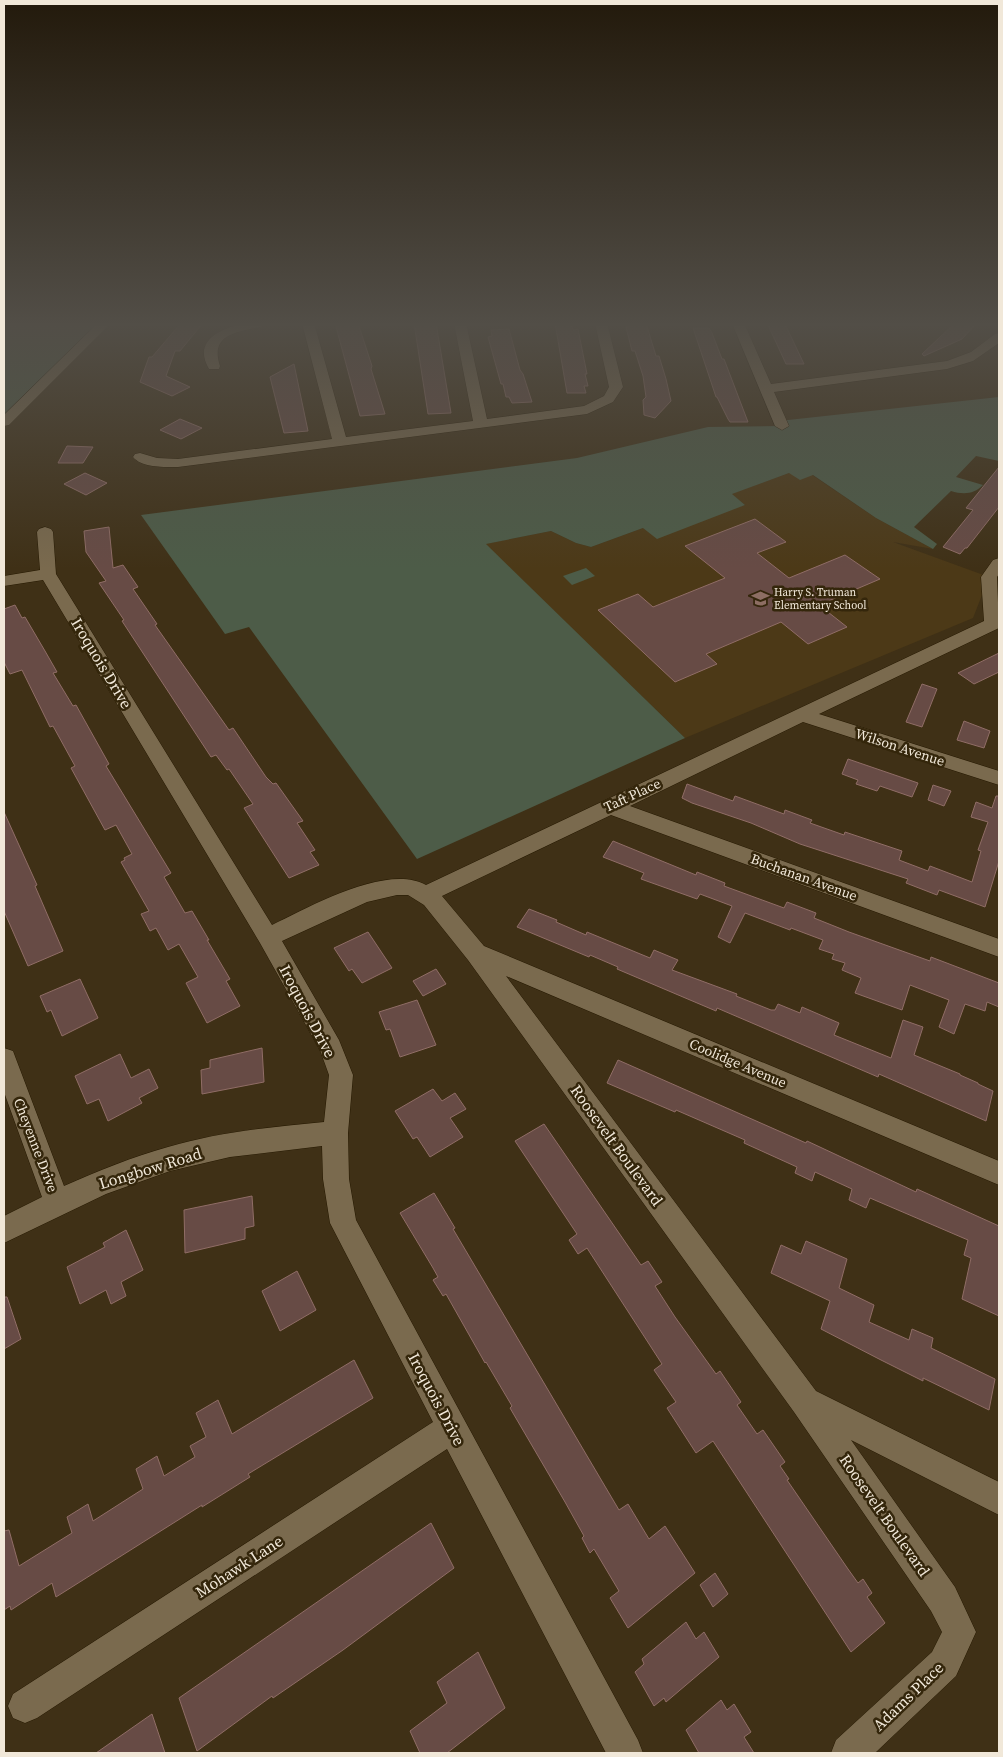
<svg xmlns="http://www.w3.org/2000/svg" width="1003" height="1757" viewBox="0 0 1003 1757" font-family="'Source Serif 4',serif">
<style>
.built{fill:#4c3917}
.green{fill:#4d5c48}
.building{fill:#674b45;stroke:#906d66}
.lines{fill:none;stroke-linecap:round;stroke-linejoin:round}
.minor-casing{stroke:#251800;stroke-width:1}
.minor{fill:#7a6a4e;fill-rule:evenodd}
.labels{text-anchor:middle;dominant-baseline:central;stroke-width:5;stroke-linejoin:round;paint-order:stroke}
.far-poi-label{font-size:11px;fill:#f1e8d9;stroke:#34260b;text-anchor:start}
.street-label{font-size:14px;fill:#f1e8d9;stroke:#34260b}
.near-street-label{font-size:16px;fill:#f1e8d9;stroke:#34260b}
</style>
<rect width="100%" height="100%" fill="#3f3016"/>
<path class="built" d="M789,473L812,475L876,518L933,549L893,542L989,577L973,618L685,738L485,544L551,531L576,543L591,547L643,528L745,505L731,494Z"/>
<g class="green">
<path d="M4,323H108L104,324L4,422Z"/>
<path d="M999,397V461L976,456L956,477L983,485C974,494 964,495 951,491L914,527L937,544L933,549L876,518L813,475L800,480L789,473L732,494L745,505L657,539L643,528L591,547L576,543L551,531L486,544L685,738L417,859L249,627L225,634L141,515L577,458L708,427L781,426L779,421Z"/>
<path d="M586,568L595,576L572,585L563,576Z"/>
</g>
<g class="building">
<path d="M181,323H203L180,351H175L166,376L190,387L172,396L140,382L149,357H152Z"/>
<path d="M335,323H358L372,366L371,369L385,414L360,416Z"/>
<path d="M414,323H436L451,413L428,414Z"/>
<path d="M555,323H571L573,330L578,329L587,374H585L588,386H584L586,393H567Z"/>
<path d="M628,323H646L656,356H659L666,379L671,401L655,418L644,415L643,400L646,397L643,376L635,351H632L626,327H629Z"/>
<path d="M955,323H977L962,339L924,356L922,354Z"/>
<path d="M785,324L804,364H786L768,325Z"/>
<path d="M693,328H709L712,333L722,359H724L748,422H730L728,419L717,397H716Z"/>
<path d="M509,329L520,370L523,374L532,402L512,403L509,397H506L503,384H501L488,337L492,336L491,330Z"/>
<path d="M294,364L308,431L284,433L270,377Z"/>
<path d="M180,419L202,428L181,439L160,430Z"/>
<path d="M67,446L93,447L83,463H58Z"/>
<path d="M999,467V507L967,548H965L960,554L943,547L973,510L966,508Z"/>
<path d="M85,473L107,483L86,495L64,484Z"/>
<path d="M755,519L786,542L757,553L789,578L845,555L880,579L819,605L847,627L808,644L781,622L706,654L717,664L675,682L598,610L638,594L653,607L725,578L685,546Z"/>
<path d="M109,527L113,568L123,565L138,587L133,589L157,624L155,625L229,730L233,728L266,777L273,784L276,783L303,821L297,823L315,850L310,852L319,865L289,878L244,808L253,804L229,769L227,770L216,755L211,757L122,621L124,620L99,583L106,581L86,552L84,531Z"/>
<path d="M15,605L22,618L25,617L45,651L57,672L53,673L73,706L76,705L109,764L106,766L171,873L164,877L185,913L192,911L209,940H207L230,979L226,981L240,1006L207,1023L186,983L198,977L179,944L168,950L156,928L150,931L141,914L149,911L121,862L125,860L124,858L132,854L116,825L105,830L71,768L75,766L53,726L50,727L22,670L10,674L4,662V609Z"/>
<path d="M999,653V672L974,684L958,673Z"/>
<path d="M922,684L937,689L922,727L906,722Z"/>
<path d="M964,721L990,731L984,748L957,740Z"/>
<path d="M848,759L918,783L912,797L880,786L877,791L856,784L858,780L842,774Z"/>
<path d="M687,784L733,801L735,796L784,814L785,810L812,820L810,823L844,835L845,832L902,851L899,860L928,871L930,866L972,882L981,851L978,850L988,822L971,817L976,802L992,808L996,796H999V861L985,907L939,890L937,895L906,883L908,879L800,844L751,823L692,803L682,798Z"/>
<path d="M933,785L951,791L944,806L928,800Z"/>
<path d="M4,812L37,885L35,886L63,951L28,966L4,911Z"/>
<path d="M613,841L696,875L697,872L725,883L724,886L784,908L787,902L816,913L814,918L849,932L930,961L931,957L999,983V1007L987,1002L985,1011L965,1004L954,1034L939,1027L949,1000L910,985L902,1010L855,993L861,978L842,970L845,963L832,959L834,954L819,949L823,940L791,928L790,930L745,913L730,943L718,937L732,906L700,894L697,899L641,879L644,873L603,857Z"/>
<path d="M529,909L557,920L556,922L586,935L587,932L650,958L654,950L678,960L672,970L737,994L736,996L771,1010H775L778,1004L800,1013L802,1007L839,1023L834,1035L891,1058L903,1020L923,1027L914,1055L960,1074V1075L978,1083V1084L993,1091L986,1121L879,1074L878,1077L717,1008L716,1011L617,969L618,967L590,955L589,957L517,927Z"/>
<path d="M368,932L392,968L362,983L352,969L349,971L334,948Z"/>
<path d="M436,969L446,984L423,996L413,981Z"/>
<path d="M80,979L98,1018L62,1036L51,1010L47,1012L40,996Z"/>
<path d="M417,1000L436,1045L400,1057L390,1029L386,1030L379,1012Z"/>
<path d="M262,1048L264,1082L202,1094L201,1070L210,1068V1060Z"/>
<path d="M120,1054L131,1078L149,1069L158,1088L139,1098L142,1103L108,1121L99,1099L87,1104L75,1076Z"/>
<path d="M618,1060L806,1143L807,1141L916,1192L917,1189L999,1226V1316L962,1299L971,1258L964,1255L968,1240L870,1198L866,1208L849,1200L852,1189L815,1172L812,1181L795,1173L797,1167L744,1143L745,1140L676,1110L675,1112L607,1083Z"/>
<path d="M433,1089L442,1101L455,1093L466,1109L450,1118L463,1137L430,1157L417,1137L413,1139L395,1111Z"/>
<path d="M544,1124L641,1265L648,1261L662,1282L655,1286L675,1317L716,1374L720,1371L741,1402L737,1405L757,1434L763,1430L785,1462L780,1466L789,1479L787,1480L848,1569L858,1583L863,1579L872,1593L867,1597L885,1623L851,1652L713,1441L696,1453L667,1408L676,1402L654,1370L662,1364L587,1248L578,1254L569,1240L577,1234L515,1141Z"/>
<path d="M434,1193L455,1228L453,1229L619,1510L628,1504L649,1539L665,1526L695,1573L628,1628L610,1598L619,1591L594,1549L590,1553L582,1538L584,1536L565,1502L510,1408L512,1406L486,1362L485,1363L446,1294L443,1296L433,1280L438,1277L433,1268L400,1213Z"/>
<path d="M252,1196L254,1226L245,1228V1239L185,1253L184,1210Z"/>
<path d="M126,1230L143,1270L121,1282L126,1296L111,1304L106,1290L80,1304L67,1267L105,1247L103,1243Z"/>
<path d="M806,1241L847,1259L839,1288L874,1305L869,1322L909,1340L912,1329L933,1338L931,1348L995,1379L989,1410L923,1378V1381L881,1360L821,1329L830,1301L771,1273L781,1245L801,1254Z"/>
<path d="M297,1271L316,1310L280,1331L262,1291Z"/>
<path d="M4,1297H7L21,1339L4,1349Z"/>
<path d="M354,1360L373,1398L248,1474L250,1477L202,1507V1505L56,1597L52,1583L11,1610L10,1606L4,1610V1531L9,1530L19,1566L72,1533L67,1517L88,1504L93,1521L143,1489L136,1469L157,1456L164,1476L195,1457L190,1446L206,1437L196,1413L218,1400L232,1434Z"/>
<path d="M431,1523L454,1568L343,1650L273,1698L272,1696L197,1751L179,1698Z"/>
<path d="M715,1573L728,1594L713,1607L700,1585Z"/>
<path d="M686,1622L696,1639L704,1632L719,1657L666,1702L664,1698L654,1706L635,1672L644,1664L642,1659Z"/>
<path d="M478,1652L505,1708L447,1753H420L410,1731L447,1703L437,1682Z"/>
<path d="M721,1700L727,1710L734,1704L751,1732L744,1737L754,1753H699L686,1730Z"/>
<path d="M152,1714L165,1753H96Z"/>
</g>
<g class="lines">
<defs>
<g id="minor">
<path d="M98,323H111L9,425L4,426V415Z"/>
<path d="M244,323H266L264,326C239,332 209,333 220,366L219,369H209C192,340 221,329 244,323Z"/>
<path d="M302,323H314L346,437L473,421L454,323H466L487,419L584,406L604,396L609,387L595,323H607L623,387L613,402L587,414L178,467C165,467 142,468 133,457L135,454L140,453L157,458L178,459L332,439Z"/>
<path d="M732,323H744L771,384L947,361L971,352L995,334L999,333V343L973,361L947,369L774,392L789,426L782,430L775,426Z"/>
<path d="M45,527L51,529L53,532L56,574L272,925C309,907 387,863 426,885L984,621L981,577L993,560L999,558V574L997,577L999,628L819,714L999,771V785L803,722L630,806L999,939V957L611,815L442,896L484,946L999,1161V1185L506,976L816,1391L999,1482V1515L851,1440L955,1587L976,1632L956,1676L875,1753H831L836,1740L932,1652L942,1632L931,1611L794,1412L468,960L424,905L408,895H397L367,902L282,941L339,1040L353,1075L348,1133L349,1179L356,1220L638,1740L643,1753H606L447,1449L37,1718L25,1723L13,1718L8,1706L13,1694L433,1422L330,1223L323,1179L322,1146L230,1157L170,1171L106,1194L4,1243V1216L42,1197L4,1092V1048L13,1051L16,1059L64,1186C98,1171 132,1157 168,1147C219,1132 272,1127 324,1122L329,1075L320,1050L260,943L43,580L4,586V576L40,570L37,532L39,529Z"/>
</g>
</defs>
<use href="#minor" class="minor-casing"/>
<use href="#minor" class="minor"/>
</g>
<linearGradient id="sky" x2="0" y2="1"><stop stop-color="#231a0c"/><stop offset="0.57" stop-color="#524e47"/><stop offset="1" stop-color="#524e47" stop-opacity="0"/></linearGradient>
<rect width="1003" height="569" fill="url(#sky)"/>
<defs>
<symbol id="school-bare" viewBox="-9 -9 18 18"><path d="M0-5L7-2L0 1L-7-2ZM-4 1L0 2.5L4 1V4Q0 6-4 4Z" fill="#8d6e63" stroke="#34260b" stroke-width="2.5" paint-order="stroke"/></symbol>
</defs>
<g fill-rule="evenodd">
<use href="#school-bare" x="748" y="586" width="25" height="25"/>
</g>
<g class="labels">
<g class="far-poi-label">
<text x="774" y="592">Harry S. Truman<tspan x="774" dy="13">Elementary School</tspan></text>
</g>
<g class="street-label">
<text transform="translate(900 747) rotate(18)">Wilson Avenue</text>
<text transform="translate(632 795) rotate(-25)">Taft Place</text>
<text transform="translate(804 877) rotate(20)">Buchanan Avenue</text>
<text transform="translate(738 1063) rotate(23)">Coolidge Avenue</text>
<text transform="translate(36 1145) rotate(69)">Cheyenne Drive</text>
</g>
<g class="near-street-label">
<text transform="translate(102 663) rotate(59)">Iroquois Drive</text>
<text transform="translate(308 1011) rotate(62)">Iroquois Drive</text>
<text transform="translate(617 1145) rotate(54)">Roosevelt Boulevard</text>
<text transform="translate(150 1168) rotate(-17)">Longbow Road</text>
<text transform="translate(437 1399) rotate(62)">Iroquois Drive</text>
<text transform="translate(885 1515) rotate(55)">Roosevelt Boulevard</text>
<text transform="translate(239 1566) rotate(-33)">Mohawk Lane</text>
<text transform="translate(908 1696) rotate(-44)">Adams Place</text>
</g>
</g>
<rect width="1003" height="1757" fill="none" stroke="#f1e8d9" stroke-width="10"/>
</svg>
